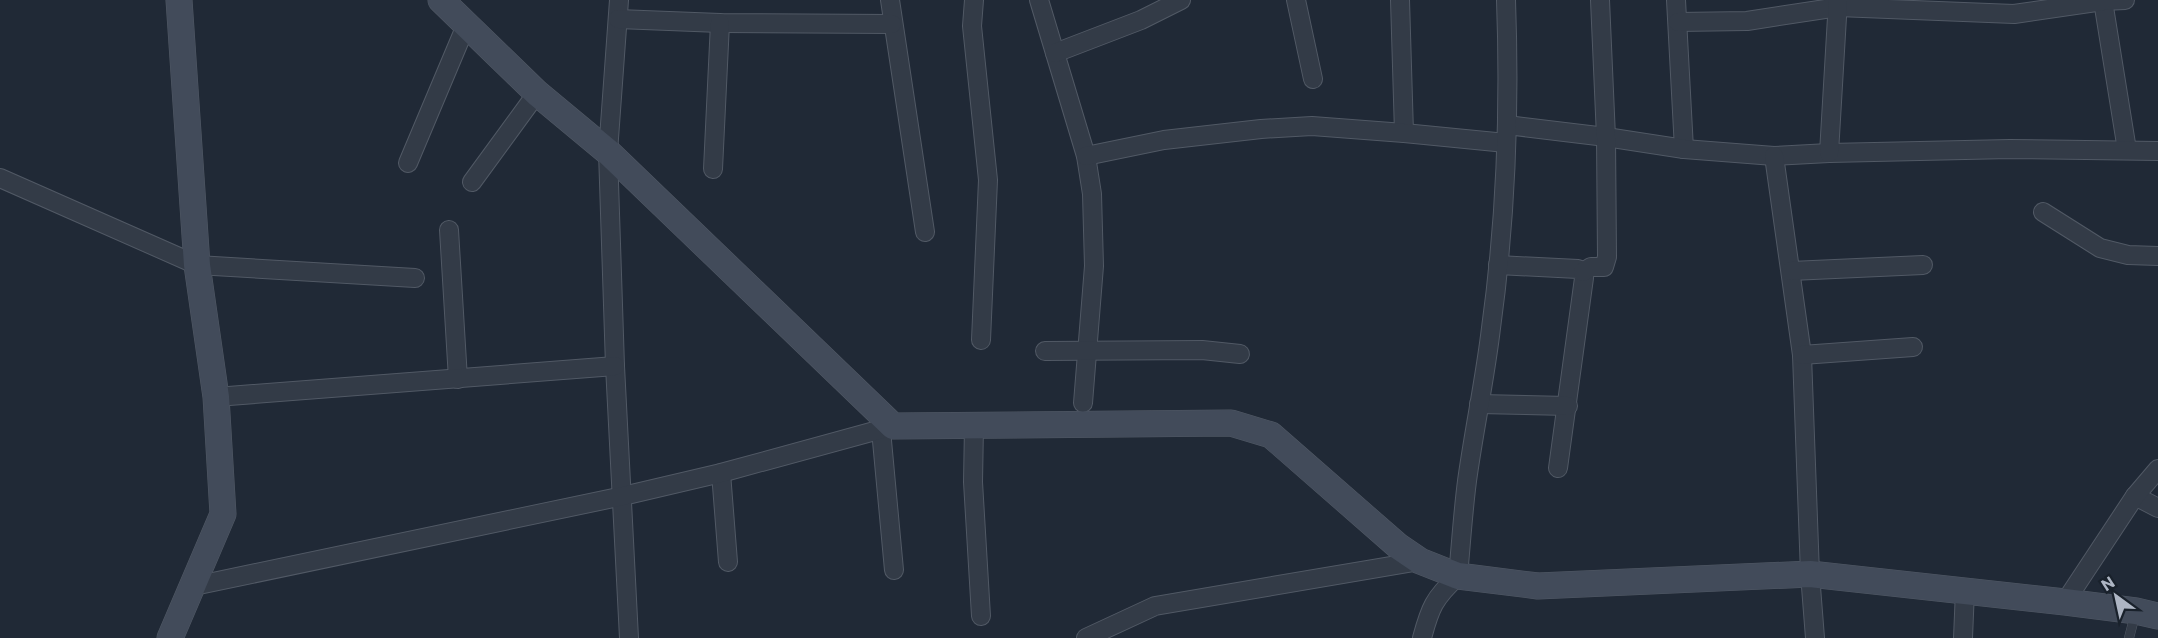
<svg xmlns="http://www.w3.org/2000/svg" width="2158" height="638" viewBox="0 0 2158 638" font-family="Commissioner,sans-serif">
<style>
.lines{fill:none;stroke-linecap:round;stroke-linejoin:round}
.lane-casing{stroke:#515965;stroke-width:10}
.street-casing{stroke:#515965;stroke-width:20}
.secondary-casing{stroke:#515965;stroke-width:27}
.lane{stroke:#333b47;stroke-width:9}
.street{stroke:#333b47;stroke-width:18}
.secondary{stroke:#424b5a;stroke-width:26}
</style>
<rect width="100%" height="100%" fill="#202936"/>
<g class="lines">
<defs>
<path id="lane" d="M2129,638L2136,611"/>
<g id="street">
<path d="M619,0L608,152L615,366L629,638"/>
<path d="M890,0L925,232"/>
<path d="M974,0L972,26L988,180L981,340"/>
<path d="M1039,0L1086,156L1092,194L1094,266L1083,403"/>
<path d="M1296,0L1313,79"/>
<path d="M1400,0L1404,133"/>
<path d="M1676,0L1684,149"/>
<path d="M2103,1L2127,150"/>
<path d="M618,19L720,23L892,24"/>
<path d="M1678,22L1747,21L1838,7L2014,14L2103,1L2125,0"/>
<path d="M1055,53L1141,20L1181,0"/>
<path d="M1507,125L1606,137L1684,149L1774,156L1829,153L2010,149L2158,151"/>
<path d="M1829,153L1838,0"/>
<path d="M1086,156L1164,140L1261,129L1312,126L1404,133L1506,143"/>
<path d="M1774,156L1802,355L1810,574L1815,638"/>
<path d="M408,163L467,23"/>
<path d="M713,169L720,23"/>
<path d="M0,178L197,265L415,278"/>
<path d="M472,182L537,93"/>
<path d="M2043,212L2100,248L2128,255L2158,256"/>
<path d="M449,230L458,379"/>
<path d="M1498,265L1578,269L1583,272L1584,278L1558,468"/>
<path d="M1791,271L1923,265"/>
<path d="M1583,272L1591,267H1604L1607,257L1606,137L1600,0"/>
<path d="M1045,351L1202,350L1240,354"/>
<path d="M1802,355L1913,347"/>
<path d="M216,397L615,366"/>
<path d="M1479,404L1568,406"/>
<path d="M974,426L973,482L981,616"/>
<path d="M881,430L894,570"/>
<path d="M721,473L728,562"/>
<path d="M2135,496L2158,508"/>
<path d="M194,586L623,496L721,473L893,426"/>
<path d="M2065,602L2135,496L2158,469"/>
<path d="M1086,638L1155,606L1420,561"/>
<path d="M1422,638C1430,608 1434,598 1458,576C1461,544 1463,512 1467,481C1474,430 1485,379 1491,328C1506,219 1510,109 1506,0"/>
<path d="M1963,638L1965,590"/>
</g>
<g id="secondary">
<path d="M441,0L537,93L608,152L893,426L1231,423L1271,435L1398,546L1420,561L1458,576L1538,586L1810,574L2065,602L2136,611L2158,616"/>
<path d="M170,638L223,514L216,397L197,265L179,0"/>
</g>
</defs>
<use href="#lane" class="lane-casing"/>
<use href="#street" class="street-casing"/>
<use href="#secondary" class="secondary-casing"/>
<use href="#lane" class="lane"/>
<use href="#street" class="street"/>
<use href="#secondary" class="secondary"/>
</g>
<g transform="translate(2116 596) rotate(327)" stroke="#19212b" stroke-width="4.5" paint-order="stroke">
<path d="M0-4.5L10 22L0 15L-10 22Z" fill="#aeb6c4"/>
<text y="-9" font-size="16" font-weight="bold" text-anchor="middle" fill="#aeb6c4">N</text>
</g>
</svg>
